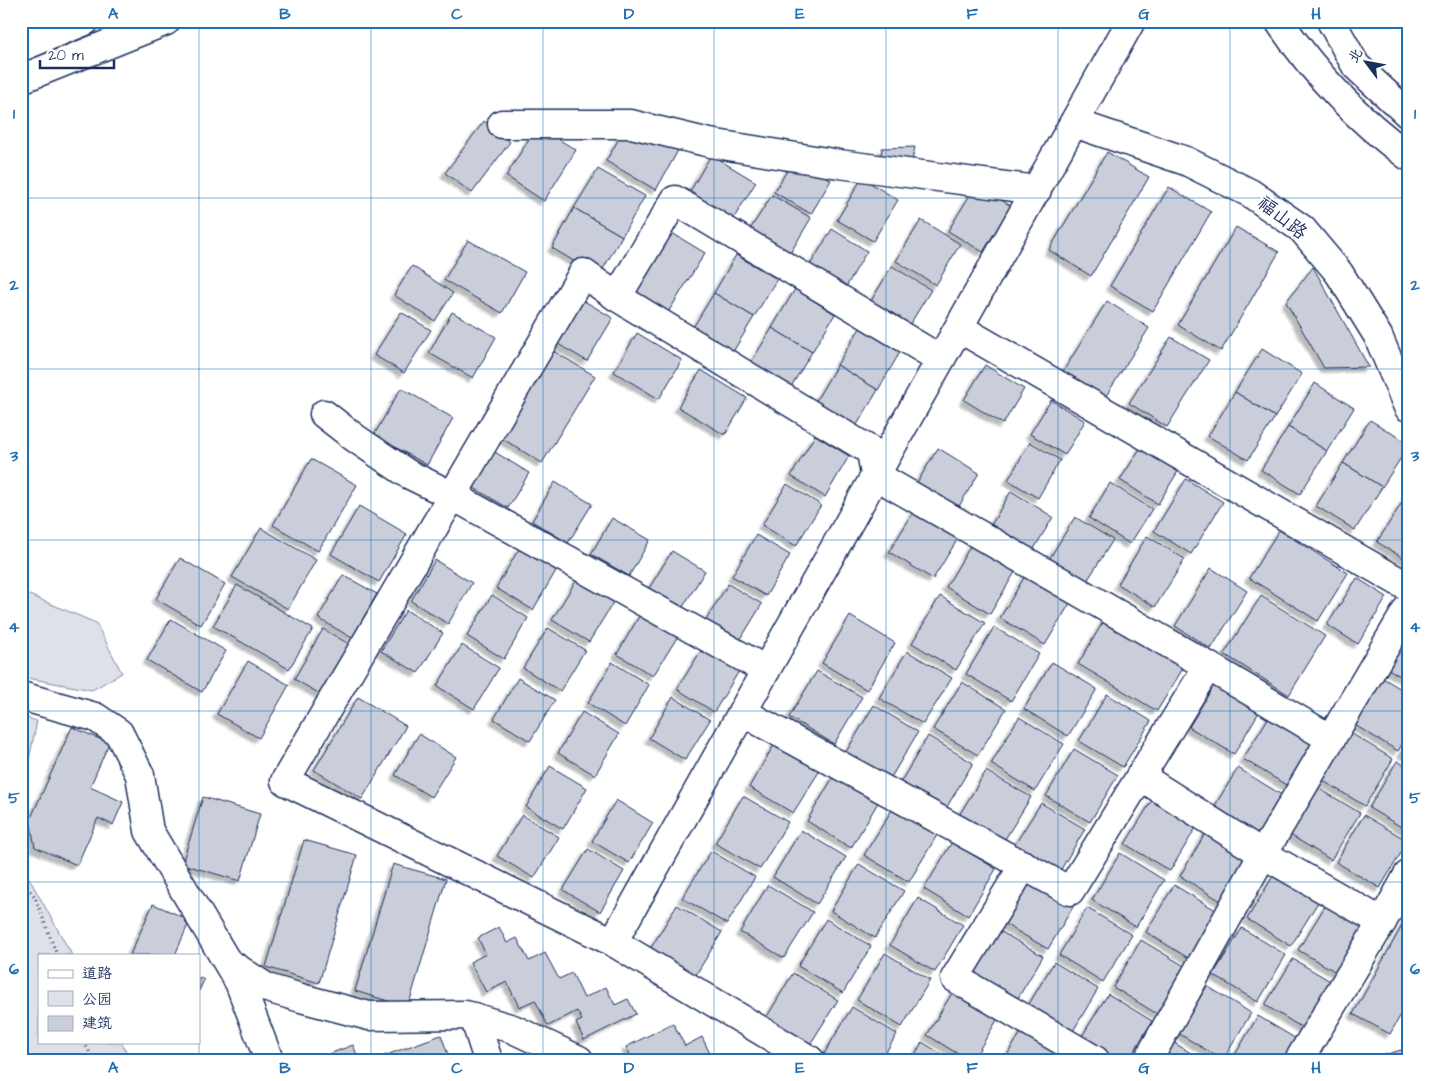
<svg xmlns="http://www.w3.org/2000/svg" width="1429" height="1081" viewBox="0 0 1429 1081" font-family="'Architects Daughter','LXGW WenKai TC',sans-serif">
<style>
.green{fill:#dee1e7;stroke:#7c88a2}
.building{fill:#caceda;stroke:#1b2f5e;filter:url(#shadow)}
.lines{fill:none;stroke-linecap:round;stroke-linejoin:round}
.minor-casing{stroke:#1b2f5e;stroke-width:31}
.major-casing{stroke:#1b2f5e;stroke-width:31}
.path{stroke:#1b2f5e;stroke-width:3;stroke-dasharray:1 4;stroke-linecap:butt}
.minor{stroke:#fff;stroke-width:28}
.major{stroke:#fff;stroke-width:28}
.grid{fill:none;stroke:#1f6fb2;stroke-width:1;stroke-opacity:0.55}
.labels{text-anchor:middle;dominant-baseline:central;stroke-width:5;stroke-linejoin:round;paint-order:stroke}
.street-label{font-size:19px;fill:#1b2f5e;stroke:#fff}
.neatline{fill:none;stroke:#1f6fb2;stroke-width:2}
.grid-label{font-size:16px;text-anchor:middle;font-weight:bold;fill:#1f6fb2}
</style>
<defs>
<filter id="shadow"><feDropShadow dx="-4.5" dy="4.5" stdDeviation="1" flood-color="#0004"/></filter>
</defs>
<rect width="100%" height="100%" fill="#fff"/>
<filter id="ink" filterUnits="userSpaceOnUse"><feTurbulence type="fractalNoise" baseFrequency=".02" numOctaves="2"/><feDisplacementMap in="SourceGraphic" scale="10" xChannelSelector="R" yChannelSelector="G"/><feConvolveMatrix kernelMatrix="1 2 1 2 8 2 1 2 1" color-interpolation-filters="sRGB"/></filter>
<g filter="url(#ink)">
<g class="green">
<path d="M21,594H27L96,623L122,673L92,690L21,677Z"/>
<path d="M21,716L37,721L21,799Z"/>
<path d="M21,864L72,955H39V1042H121L131,1060H21Z"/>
</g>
<g class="building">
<path d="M484,121L510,142L472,193L445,173Z"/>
<path d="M537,126L576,150L544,201L506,176Z"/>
<path d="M624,130L681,145L656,190L606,161Z"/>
<path d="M915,147L910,169L880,163L882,148Z"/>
<path d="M1107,152L1149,177L1091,276L1049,250Z"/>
<path d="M711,155L756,182L732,221L688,195Z"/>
<path d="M795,158L831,180L811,214L774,192Z"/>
<path d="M598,169L645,196L622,236L574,208Z"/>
<path d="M862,178L898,200L873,241L837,220Z"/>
<path d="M976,185L1011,206L983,252L948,231Z"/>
<path d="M1169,187L1211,212L1153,311L1110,286Z"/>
<path d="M772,195L811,218L789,255L749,231Z"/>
<path d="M574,208L622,236L599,276L552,248Z"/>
<path d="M921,220L960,244L936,285L896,261Z"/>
<path d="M1236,227L1279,252L1221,351L1178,325Z"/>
<path d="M832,229L867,251L843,292L807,270Z"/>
<path d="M667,230L705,253L667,314L629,291Z"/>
<path d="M468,240L525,272L502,313L444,280Z"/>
<path d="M736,255L777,279L754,317L714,293Z"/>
<path d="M412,266L453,293L435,321L394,295Z"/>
<path d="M892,266L931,290L907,329L868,306Z"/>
<path d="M1313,267L1369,367L1324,368L1286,302Z"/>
<path d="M795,289L835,314L812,352L772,328Z"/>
<path d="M714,293L754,317L731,355L691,331Z"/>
<path d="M579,298L613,318L587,361L553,341Z"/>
<path d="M1107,301L1149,328L1104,399L1062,373Z"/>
<path d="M401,312L431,330L404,373L374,355Z"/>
<path d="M452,312L496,337L473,378L429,353Z"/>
<path d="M772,328L812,352L789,390L749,366Z"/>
<path d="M860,328L900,352L878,390L837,365Z"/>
<path d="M637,333L682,360L659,399L614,372Z"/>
<path d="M1171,337L1209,360L1167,427L1129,403Z"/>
<path d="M550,349L595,376L542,463L498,436Z"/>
<path d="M1262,349L1302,374L1275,417L1235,392Z"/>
<path d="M837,365L878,390L855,428L814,404Z"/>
<path d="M985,365L1024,389L1003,424L964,400Z"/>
<path d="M701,370L747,398L725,435L678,407Z"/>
<path d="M1315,383L1354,408L1327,451L1288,427Z"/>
<path d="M401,388L453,418L427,465L374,435Z"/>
<path d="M1235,392L1275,417L1248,460L1208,436Z"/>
<path d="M1051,400L1085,421L1065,455L1030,434Z"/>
<path d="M1370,420L1408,443V447L1382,487L1343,463Z"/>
<path d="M1288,427L1327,451L1300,494L1261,470Z"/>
<path d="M815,435L849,456L825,497L791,476Z"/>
<path d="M1030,442L1060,460L1038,498L1008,480Z"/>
<path d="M1143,444L1180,468L1158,504L1120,480Z"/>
<path d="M938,448L979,473L956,511L915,486Z"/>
<path d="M490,449L529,473L508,508L469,485Z"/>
<path d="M311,459L357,485L318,551L273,525Z"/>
<path d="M1343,463L1382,487L1355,530L1316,506Z"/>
<path d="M1186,479L1223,502L1191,554L1154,531Z"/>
<path d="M555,482L592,504L568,543L532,521Z"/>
<path d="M1110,483L1152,509L1130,544L1089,518Z"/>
<path d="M787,484L821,505L796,546L762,525Z"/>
<path d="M1011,491L1053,517L1032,552L990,527Z"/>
<path d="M1408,493V561L1377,542Z"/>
<path d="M359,506L407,534L379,582L331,554Z"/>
<path d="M917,506L962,532L933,579L889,552Z"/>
<path d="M1075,517L1113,540L1085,584L1048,561Z"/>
<path d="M612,518L650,540L629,576L591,554Z"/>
<path d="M261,528L316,560L288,609L232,577Z"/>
<path d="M1279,530L1348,573L1318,621L1249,578Z"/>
<path d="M756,535L790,555L766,596L732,576Z"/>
<path d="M1147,536L1185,559L1155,607L1118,584Z"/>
<path d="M974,540L1018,567L990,614L946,587Z"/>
<path d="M520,547L557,569L533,610L496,588Z"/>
<path d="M672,551L705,571L681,610L648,590Z"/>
<path d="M180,558L225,584L201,625L156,599Z"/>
<path d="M435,560L472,583L448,624L411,601Z"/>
<path d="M1211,568L1247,591L1211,649L1175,626Z"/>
<path d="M1028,571L1073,598L1045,645L1000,618Z"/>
<path d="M343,575L377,594L352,638L318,618Z"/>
<path d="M1357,578L1387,597L1358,644L1327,625Z"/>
<path d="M577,579L614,601L589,642L552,620Z"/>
<path d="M728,584L762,604L737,645L703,625Z"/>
<path d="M237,585L313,629L289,669L213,626Z"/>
<path d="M492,595L528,618L504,659L467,636Z"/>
<path d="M940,596L985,623L956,670L912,643Z"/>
<path d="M1261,596L1325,636L1289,695L1224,654Z"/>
<path d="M406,610L443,633L418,673L381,651Z"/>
<path d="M641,613L678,636L653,676L617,654Z"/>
<path d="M850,616L895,643L867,690L822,663Z"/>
<path d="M1106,617L1185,665L1157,711L1078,664Z"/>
<path d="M171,619L226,651L202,692L147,660Z"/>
<path d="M994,627L1039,654L1011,701L966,674Z"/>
<path d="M548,628L585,650L560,691L523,668Z"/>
<path d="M323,629L356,648L327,698L294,679Z"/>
<path d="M1408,633V681L1387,668Z"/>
<path d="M462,645L499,668L474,709L437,686Z"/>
<path d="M702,649L739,671L714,712L677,689Z"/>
<path d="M907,651L952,678L923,724L879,698Z"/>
<path d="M248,661L289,685L259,738L217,714Z"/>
<path d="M612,662L649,685L625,726L588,703Z"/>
<path d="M1052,662L1097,689L1068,736L1024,709Z"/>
<path d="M817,671L862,697L834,744L789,717Z"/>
<path d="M1381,677L1408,693V734L1398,751L1353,724Z"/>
<path d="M518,678L555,700L530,741L494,719Z"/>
<path d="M1217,680L1262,707L1234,754L1189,727Z"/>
<path d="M962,682L1006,709L978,755L933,729Z"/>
<path d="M1107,694L1151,721L1123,767L1079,741Z"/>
<path d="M358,697L406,726L362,799L314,770Z"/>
<path d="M673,697L710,720L685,760L649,738Z"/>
<path d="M874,705L918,732L890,779L846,752Z"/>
<path d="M582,712L619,734L595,775L558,753Z"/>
<path d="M1272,712L1316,739L1288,786L1243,759Z"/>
<path d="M1019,717L1064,744L1035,791L991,764Z"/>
<path d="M72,727L109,743L90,787L123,802L113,825L98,818L77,865L35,847L30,820Z"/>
<path d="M1349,732L1393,759L1365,806L1320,779Z"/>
<path d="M419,734L456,757L431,797L395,775Z"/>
<path d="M928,736L973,763L945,810L900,783Z"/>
<path d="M777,740L822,767L793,813L749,787Z"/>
<path d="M1408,743V756L1402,753Z"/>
<path d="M1074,749L1118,775L1090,822L1046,796Z"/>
<path d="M1397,761L1408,767V831L1369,808Z"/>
<path d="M550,766L587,788L563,829L526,807Z"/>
<path d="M1238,768L1282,795L1254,842L1209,815Z"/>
<path d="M986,771L1031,797L1002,844L958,817Z"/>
<path d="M835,774L879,801L851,848L807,821Z"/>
<path d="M1315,786L1360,813L1331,860L1287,833Z"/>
<path d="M743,796L788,822L760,869L715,843Z"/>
<path d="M203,797L260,814L240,881L182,864Z"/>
<path d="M1154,797L1198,824L1170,871L1125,844Z"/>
<path d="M616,800L653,823L629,863L592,841Z"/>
<path d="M1041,803L1085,829L1057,876L1012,849Z"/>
<path d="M893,808L937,835L909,882L864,855Z"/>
<path d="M522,815L559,837L534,878L497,856Z"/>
<path d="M1364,815L1408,841L1380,888L1336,862Z"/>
<path d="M1208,829L1252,856L1224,903L1180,876Z"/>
<path d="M801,830L846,857L817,904L773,877Z"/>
<path d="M304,840L357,855L319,983L266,967Z"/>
<path d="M952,842L996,869L968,916L924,889Z"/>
<path d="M588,849L624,871L600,912L563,890Z"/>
<path d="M711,851L755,877L727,924L682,898Z"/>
<path d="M1120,853L1164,880L1136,927L1092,900Z"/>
<path d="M393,864L446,879L408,1007L355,991Z"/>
<path d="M859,864L904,891L875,938L831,911Z"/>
<path d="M1275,873L1320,899L1291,946L1247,919Z"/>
<path d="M1032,876L1076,902L1048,949L1003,923Z"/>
<path d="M768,885L813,912L784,958L740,932Z"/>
<path d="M1174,885L1219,912L1190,959L1146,932Z"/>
<path d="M918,898L963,925L935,972L890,945Z"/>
<path d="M1327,903L1371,929L1343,976L1298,950Z"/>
<path d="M153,904L190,920L175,955H130Z"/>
<path d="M677,905L722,932L694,978L649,951Z"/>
<path d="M1087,908L1132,935L1103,982L1059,955Z"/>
<path d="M1408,915V1002L1390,1034L1353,1014Z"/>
<path d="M826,919L871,946L843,993L798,966Z"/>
<path d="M499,927L507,943L517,938L529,961L545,953L559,979L572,973L584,998L606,987L615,1005L628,999L636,1014L584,1040L576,1023L582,1020L577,1011L548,1026L535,1000L519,1007L507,982L486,992L470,962L486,954L478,938Z"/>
<path d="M1242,928L1286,955L1258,1002L1213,975Z"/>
<path d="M998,930L1043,956L1015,1003L970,976Z"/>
<path d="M1141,940L1186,967L1157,1014L1113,987Z"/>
<path d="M885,953L930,980L902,1027L857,1000Z"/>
<path d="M1293,959L1337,985L1309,1032L1265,1005Z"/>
<path d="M1054,962L1098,989L1070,1036L1026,1009Z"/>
<path d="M793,973L838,1000L809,1046L765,1020Z"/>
<path d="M199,977L204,980L199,991Z"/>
<path d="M1207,986L1251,1013L1223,1060L1178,1033Z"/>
<path d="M955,988L1000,1015L973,1060H968L927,1035Z"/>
<path d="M1108,994L1152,1021L1129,1060H1111L1079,1041Z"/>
<path d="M852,1007L897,1034L881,1060H834L824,1054Z"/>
<path d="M1258,1016L1303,1043L1293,1060H1232Z"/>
<path d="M673,1023L685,1046L702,1037L713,1060H633L626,1047Z"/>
<path d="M1025,1026L1069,1052L1065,1060H1004Z"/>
<path d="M441,1035L450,1060H382L381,1057Z"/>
<path d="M922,1042L951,1060H912Z"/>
<path d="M1173,1042L1202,1060H1162Z"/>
<path d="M353,1045L359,1060H313Z"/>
<path d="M1408,1048V1060H1367Z"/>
<path d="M243,1054L245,1060H230Z"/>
</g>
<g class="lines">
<defs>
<g id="minor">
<path d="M21,21H22"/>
<path d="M1279,21C1314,73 1357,119 1408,156"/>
<path d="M1331,21L1356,66L1408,114"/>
<path d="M1074,123L1186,161L1250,193L1302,229L1339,273L1378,336L1408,407"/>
<path d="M502,124H631L710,143L839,164L1037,190"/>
<path d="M617,297L675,200L940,359"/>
<path d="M959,328L1408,587"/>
<path d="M324,414L355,438L408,474L453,496L766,670"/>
<path d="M875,475L1208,666L1331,739"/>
<path d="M21,696L95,717L119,733L140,775L149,831L239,982L269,1060"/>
<path d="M742,712L1070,891L1208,666"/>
<path d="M1140,776L1263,854L1382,922"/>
<path d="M1024,865L955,978L1095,1060"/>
<path d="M613,942L1131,21"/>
<path d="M229,963L267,988L301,998L369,1016L466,1015L513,1029L579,1060"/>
<path d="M474,1017L488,1060"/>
<path d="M810,1060L613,942L285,781L583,273L617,297L871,451L875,475"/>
<path d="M1148,1060L1263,854L1408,608"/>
<path d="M1299,1060L1382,922L1408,875"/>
</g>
<g id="major">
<path d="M21,47L85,21"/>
<path d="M21,79L166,21"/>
</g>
</defs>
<use href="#minor" class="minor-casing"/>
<use href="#major" class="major-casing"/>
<g class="path">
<path d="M21,879L35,897L57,955"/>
<path d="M84,1042L94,1060"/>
</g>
<use href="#minor" class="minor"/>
<use href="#major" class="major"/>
</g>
</g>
<path class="grid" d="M199,21V1060M371,21V1060M543,21V1060M714,21V1060M886,21V1060M1058,21V1060M1230,21V1060M21,198H1408M21,369H1408M21,540H1408M21,711H1408M21,882H1408"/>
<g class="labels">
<g class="street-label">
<text transform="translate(1282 218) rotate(38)">福山路</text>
</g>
</g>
<rect width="1429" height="1081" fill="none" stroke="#fff" stroke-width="55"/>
<rect x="38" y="954" width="162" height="90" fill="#ffffff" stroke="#a4acbf"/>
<rect x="48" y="970" width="25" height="8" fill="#ffffff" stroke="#a4acbf"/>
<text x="82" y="978" font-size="15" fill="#1b2f5e">道路</text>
<rect x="48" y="991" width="25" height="15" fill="#dee1e7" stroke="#a4acbf"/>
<text x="82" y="1004" font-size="15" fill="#1b2f5e">公园</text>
<rect x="48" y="1016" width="25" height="15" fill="#caceda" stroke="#a4acbf"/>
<text x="82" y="1028" font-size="15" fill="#1b2f5e">建筑</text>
<g transform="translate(1366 62) rotate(302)" stroke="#ffffff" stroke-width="4" paint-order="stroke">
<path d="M0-4L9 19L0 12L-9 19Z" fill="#1b2f5e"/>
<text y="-8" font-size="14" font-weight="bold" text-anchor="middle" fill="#1b2f5e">北</text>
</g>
<path d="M40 60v8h74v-8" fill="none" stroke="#1b2f5e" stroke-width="2.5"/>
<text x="48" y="60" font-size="15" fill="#1b2f5e" stroke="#ffffff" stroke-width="4" paint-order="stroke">20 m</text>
<rect x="28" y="28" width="1374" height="1026" class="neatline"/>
<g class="grid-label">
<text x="113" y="19">A</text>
<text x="285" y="19">B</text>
<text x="457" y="19">C</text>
<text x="629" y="19">D</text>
<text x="800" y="19">E</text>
<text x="972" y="19">F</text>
<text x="1144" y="19">G</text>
<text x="1316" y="19">H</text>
<text x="14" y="119">1</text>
<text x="1415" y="119">1</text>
<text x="14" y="290">2</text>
<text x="1415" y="290">2</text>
<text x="14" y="461">3</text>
<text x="1415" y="461">3</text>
<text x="14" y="632">4</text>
<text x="1415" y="632">4</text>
<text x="14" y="803">5</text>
<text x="1415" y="803">5</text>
<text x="14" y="974">6</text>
<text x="1415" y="974">6</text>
<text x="113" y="1073">A</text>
<text x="285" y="1073">B</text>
<text x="457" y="1073">C</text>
<text x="629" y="1073">D</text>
<text x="800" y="1073">E</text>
<text x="972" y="1073">F</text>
<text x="1144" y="1073">G</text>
<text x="1316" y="1073">H</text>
</g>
</svg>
